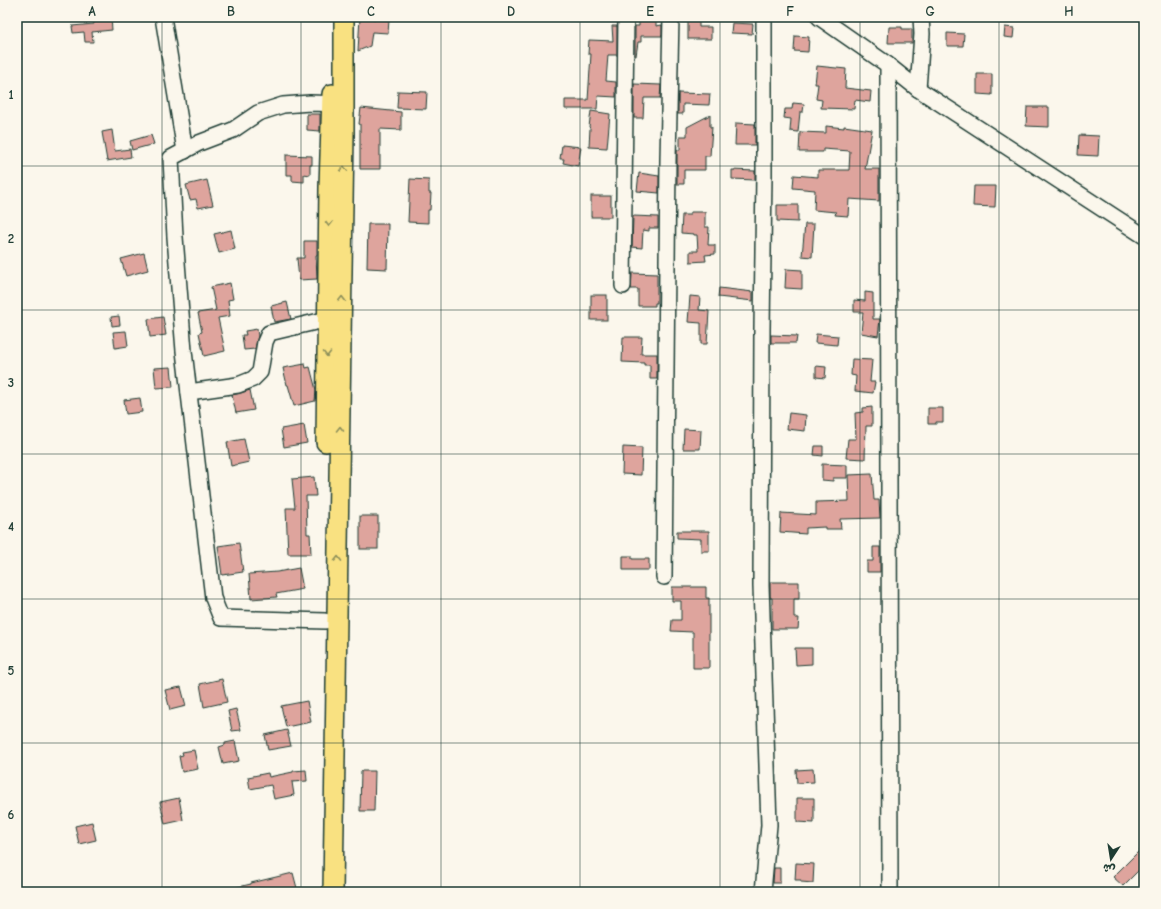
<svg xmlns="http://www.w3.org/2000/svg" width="1161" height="909" viewBox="0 0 1161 909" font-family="'Comic Neue','Playpen Sans Arabic',sans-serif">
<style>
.building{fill:#dea49d;stroke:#1f3d34}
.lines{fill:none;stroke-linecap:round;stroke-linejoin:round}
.minor-casing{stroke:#1f3d34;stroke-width:18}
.major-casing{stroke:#1f3d34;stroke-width:22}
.minor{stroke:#fbf7ec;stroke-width:15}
.major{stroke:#f9e181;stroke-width:19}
.oneway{stroke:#8c8f5a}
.grid{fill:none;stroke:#1f3d34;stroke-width:1;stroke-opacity:0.55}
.neatline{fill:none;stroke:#1f3d34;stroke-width:1.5}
.grid-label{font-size:13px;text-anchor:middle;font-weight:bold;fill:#1f3d34}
</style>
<rect width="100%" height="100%" fill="#fbf7ec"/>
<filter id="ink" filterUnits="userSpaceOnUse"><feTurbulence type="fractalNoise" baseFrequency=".025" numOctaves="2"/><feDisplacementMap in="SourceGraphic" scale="8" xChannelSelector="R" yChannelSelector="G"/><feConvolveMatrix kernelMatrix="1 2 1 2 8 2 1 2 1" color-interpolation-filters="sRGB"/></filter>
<g filter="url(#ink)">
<g class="building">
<path d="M93,17H111L112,30L92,32L93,42H85L84,32L73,33L72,26L94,24Z"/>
<path d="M360,17H374L373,19L389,20L388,33L372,32L370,46L358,51Z"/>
<path d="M639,17H656V26L662,25V36H641V42H638L636,56H635V26H639Z"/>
<path d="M688,20H699V27H711V39H688Z"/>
<path d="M732,23L753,24L752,34L731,33Z"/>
<path d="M612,26H617V55H608L606,81L616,82V97L598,96L597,109H565V100H588L591,54H588L589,40L613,41Z"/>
<path d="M889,27H902V29H912V43H888Z"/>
<path d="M1005,27L1014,28L1013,38L1004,37Z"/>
<path d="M947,33L964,34L963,46H947Z"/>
<path d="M795,36L809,37L808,52L794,51Z"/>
<path d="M817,66L846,69L845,88L871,91L870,102L855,100L854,109L821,108L822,100L816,99L818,84H815Z"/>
<path d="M977,74H992V95L977,94Z"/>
<path d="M634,84L661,85L660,98H644L643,118H634Z"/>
<path d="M398,91L427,92L426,109L397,108Z"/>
<path d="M678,93L710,94L709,105L683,104V114H678Z"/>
<path d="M793,103L804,104L803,112H800L798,132L790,131L791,119L784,118L785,109H792Z"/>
<path d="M1027,107H1049V127L1026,126Z"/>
<path d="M361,108L401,112V130L380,129V169H360V124H359Z"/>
<path d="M591,111L610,114L607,148L589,147L590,128L589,127Z"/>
<path d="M307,114H320V131L307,130Z"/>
<path d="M710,115V127H712L710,156H705V170H684V184H677V150H680V136H687V127Z"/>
<path d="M736,123L755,124V145H735Z"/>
<path d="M826,126L844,128V126L872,130L865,169H879V201L849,199L848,216L835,215L836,212L814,210L815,190L793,188L794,175L818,177V170H849L850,151L823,149V152H799L800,132L826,133Z"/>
<path d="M112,130L115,151L130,149L131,157L107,161L102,132Z"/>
<path d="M151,135L154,144L132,150L130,141Z"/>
<path d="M1079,135L1099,136L1098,156L1078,155Z"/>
<path d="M562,145L581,147L578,166L563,163L564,159H560Z"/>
<path d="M286,155L312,156V165H310V175L304,174V182L292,181V175H286Z"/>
<path d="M732,170L755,171V180L732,179Z"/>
<path d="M639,173L659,176V193L637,191Z"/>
<path d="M410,179L429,180V193H431L430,210H428V223L408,222Z"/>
<path d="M207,180L213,205L198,208L196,199L190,200L186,185Z"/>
<path d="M974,186H996L995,207L973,206Z"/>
<rect x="591" y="196" width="20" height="21"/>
<path d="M777,205H798V222L777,221Z"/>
<path d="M691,212H705V227H709L708,245H715V254L705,255L706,261L690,262V251H698L697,235H694V234L681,233L682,215H690Z"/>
<path d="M633,216L658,217V228H649V231L643,230L642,248L632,247Z"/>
<path d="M368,224H388L387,269L367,268Z"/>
<path d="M805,224H814L812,257L802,256Z"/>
<path d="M231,230L235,249L219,253L214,234Z"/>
<path d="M304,241H317V255H316L317,279L299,280L297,258H304Z"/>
<path d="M144,253L148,270L126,276L121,259Z"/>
<path d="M786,269L802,270V289L785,288Z"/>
<path d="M632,273L657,274V303H655V306H638V289H631Z"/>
<path d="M230,283L233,299L228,300L230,316L218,318L225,351L204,356L199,333L202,332L198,313L216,310L211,287Z"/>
<path d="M719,288L753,292V301L718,297Z"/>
<path d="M865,292L873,293V319H880L878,336L861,333L863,312H854V300L865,301Z"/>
<rect x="591" y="295" width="16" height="25"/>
<path d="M690,296L700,297L699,310L709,311L707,344H701V323L688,322Z"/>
<path d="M287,302L291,319L274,322L271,306Z"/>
<path d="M119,316L120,325L112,326L111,317Z"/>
<path d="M163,317L166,335L150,337L148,319Z"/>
<path d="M257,329L258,336L255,349L244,350L242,335H246L245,331Z"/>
<path d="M126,331L128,346L115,348L113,332Z"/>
<path d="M816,334L838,336L837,345L815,343Z"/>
<path d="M771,335L797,336L796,343H771Z"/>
<path d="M623,337H642L641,354H657V379H650V365H644V363L622,362Z"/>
<path d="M852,359L872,360L870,382H875L873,393L855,391L856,376L851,375Z"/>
<path d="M305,364L306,368L310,367L316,390L315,401L294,406L288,385H287L283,368Z"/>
<path d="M816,366L826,367L825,378L816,377Z"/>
<path d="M171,367L173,387L156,388L154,368Z"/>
<path d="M250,390L254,410L236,413L232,395L241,393Z"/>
<path d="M140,398L142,412L126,414L124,400Z"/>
<path d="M872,407V426H866L865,459L846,458L848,439H856L855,413L863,412V408Z"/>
<path d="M928,408H943V422H936V424H928Z"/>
<path d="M789,413L806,415L805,431L787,429Z"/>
<path d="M304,425L307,443L284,447L281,429Z"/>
<path d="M684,429L701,430L700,449H683Z"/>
<path d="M244,439L249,462L231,466L227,442Z"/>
<path d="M815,446H823V456L814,455Z"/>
<path d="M623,447L642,448L641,475L622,474Z"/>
<path d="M822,464L847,465V478H833V481L822,480Z"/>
<path d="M872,474L874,500H879L880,518L840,519L841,529H825V527L806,528V534L780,532L781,513L816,515V502L849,501L848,475Z"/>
<path d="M314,477L316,496H306L307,534H310L311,554H288L286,508H295L292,479Z"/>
<rect x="360" y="516" width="18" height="33"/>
<path d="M677,531H709V551H701V539L677,538Z"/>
<path d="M239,543L243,572L222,575L218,546Z"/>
<path d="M873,547H880V572H867V561H873Z"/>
<path d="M623,556H632V559H649V570H623Z"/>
<path d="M299,568L303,589L276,594L277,597L251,599L249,574L277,572Z"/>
<path d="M770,582H799V599H794V618H799L798,629H772V598H770Z"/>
<path d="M672,587H706V598H709V668H693V632L671,631L672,620H681V601H672Z"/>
<path d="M795,648H812V664L796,665Z"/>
<path d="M222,679L227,702L204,707L200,684Z"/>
<path d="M181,687L186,706L170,710L165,690Z"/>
<path d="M307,701L311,722L286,727L281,706Z"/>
<path d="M236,709L241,730L232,731L228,711Z"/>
<path d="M287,730L291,746L268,750L265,735Z"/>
<path d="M235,741L239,761L223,764L219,747L225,745V743Z"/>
<path d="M194,750L198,769L182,772L179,756L183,755L182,752Z"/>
<path d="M813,769L814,782L797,783L796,770Z"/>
<path d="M306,770L307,781L292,782L294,795L274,799L271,785L250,789L248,777L268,773L269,777L293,772V771Z"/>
<path d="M361,771H375L374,811H360Z"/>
<path d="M179,798L183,820L165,824L160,802Z"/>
<path d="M797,798H814V823L797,822Z"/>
<path d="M92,822L96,840L79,844L75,826Z"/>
<path d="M1144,846V865L1123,886L1113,877Z"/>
<path d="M796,863L814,864L813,883L801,882V880H795Z"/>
<path d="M774,868H780V883H773Z"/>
<path d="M293,873L298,892H230V889L251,884V883Z"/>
</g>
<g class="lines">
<defs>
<g id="minor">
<path d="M163,17L185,151"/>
<path d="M819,17L888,65L918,89L1144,236"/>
<path d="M888,65L890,892"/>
<path d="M918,89L922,34L921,17"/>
<path d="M623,286L626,17"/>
<path d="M189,392L238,385L253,379L260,372L265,342L269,333L328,319"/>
<path d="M664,577L668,160L671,17"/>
<path d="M325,621L221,618L213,598L184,351L175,237L171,158L199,143L233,130L258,113L283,105L310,103L342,104"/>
<path d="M763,892L769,825L761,586L762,330L764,174V17"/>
</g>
<g id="major">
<path d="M326,442L329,187L332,94"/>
<path d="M333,892L344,133V17"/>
</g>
</defs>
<use href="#minor" class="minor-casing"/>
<use href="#major" class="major-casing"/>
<use href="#minor" class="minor"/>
<use href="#major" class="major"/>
</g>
<defs><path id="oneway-chevron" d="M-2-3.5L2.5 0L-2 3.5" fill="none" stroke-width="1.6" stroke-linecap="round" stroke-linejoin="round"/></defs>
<g class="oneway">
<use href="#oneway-chevron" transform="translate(344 169) rotate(-89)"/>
<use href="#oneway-chevron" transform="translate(329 224) rotate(91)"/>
<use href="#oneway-chevron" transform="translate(342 299) rotate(-89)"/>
<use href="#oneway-chevron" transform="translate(327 354) rotate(91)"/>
<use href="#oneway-chevron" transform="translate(340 429) rotate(-89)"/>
<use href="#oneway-chevron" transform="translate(338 559) rotate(-89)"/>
</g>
</g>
<path class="grid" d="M162,17V892M301,17V892M441,17V892M580,17V892M720,17V892M860,17V892M999,17V892M17,166H1144M17,310H1144M17,454H1144M17,599H1144M17,743H1144"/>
<rect width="1161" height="909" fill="none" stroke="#fbf7ec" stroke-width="44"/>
<g transform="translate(1111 859) rotate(192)" stroke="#fbf7ec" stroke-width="3" paint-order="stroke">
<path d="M0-3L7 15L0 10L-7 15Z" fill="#1f3d34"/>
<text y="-6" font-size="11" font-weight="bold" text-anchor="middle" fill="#1f3d34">ش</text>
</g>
<rect x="22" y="22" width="1117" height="865" class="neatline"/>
<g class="grid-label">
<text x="92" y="16">A</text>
<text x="231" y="16">B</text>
<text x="371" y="16">C</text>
<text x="511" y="16">D</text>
<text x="650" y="16">E</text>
<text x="790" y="16">F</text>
<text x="930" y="16">G</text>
<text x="1069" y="16">H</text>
<text x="11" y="99">1</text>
<text x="11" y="243">2</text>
<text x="11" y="387">3</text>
<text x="11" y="531">4</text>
<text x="11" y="675">5</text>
<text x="11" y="819">6</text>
</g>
</svg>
